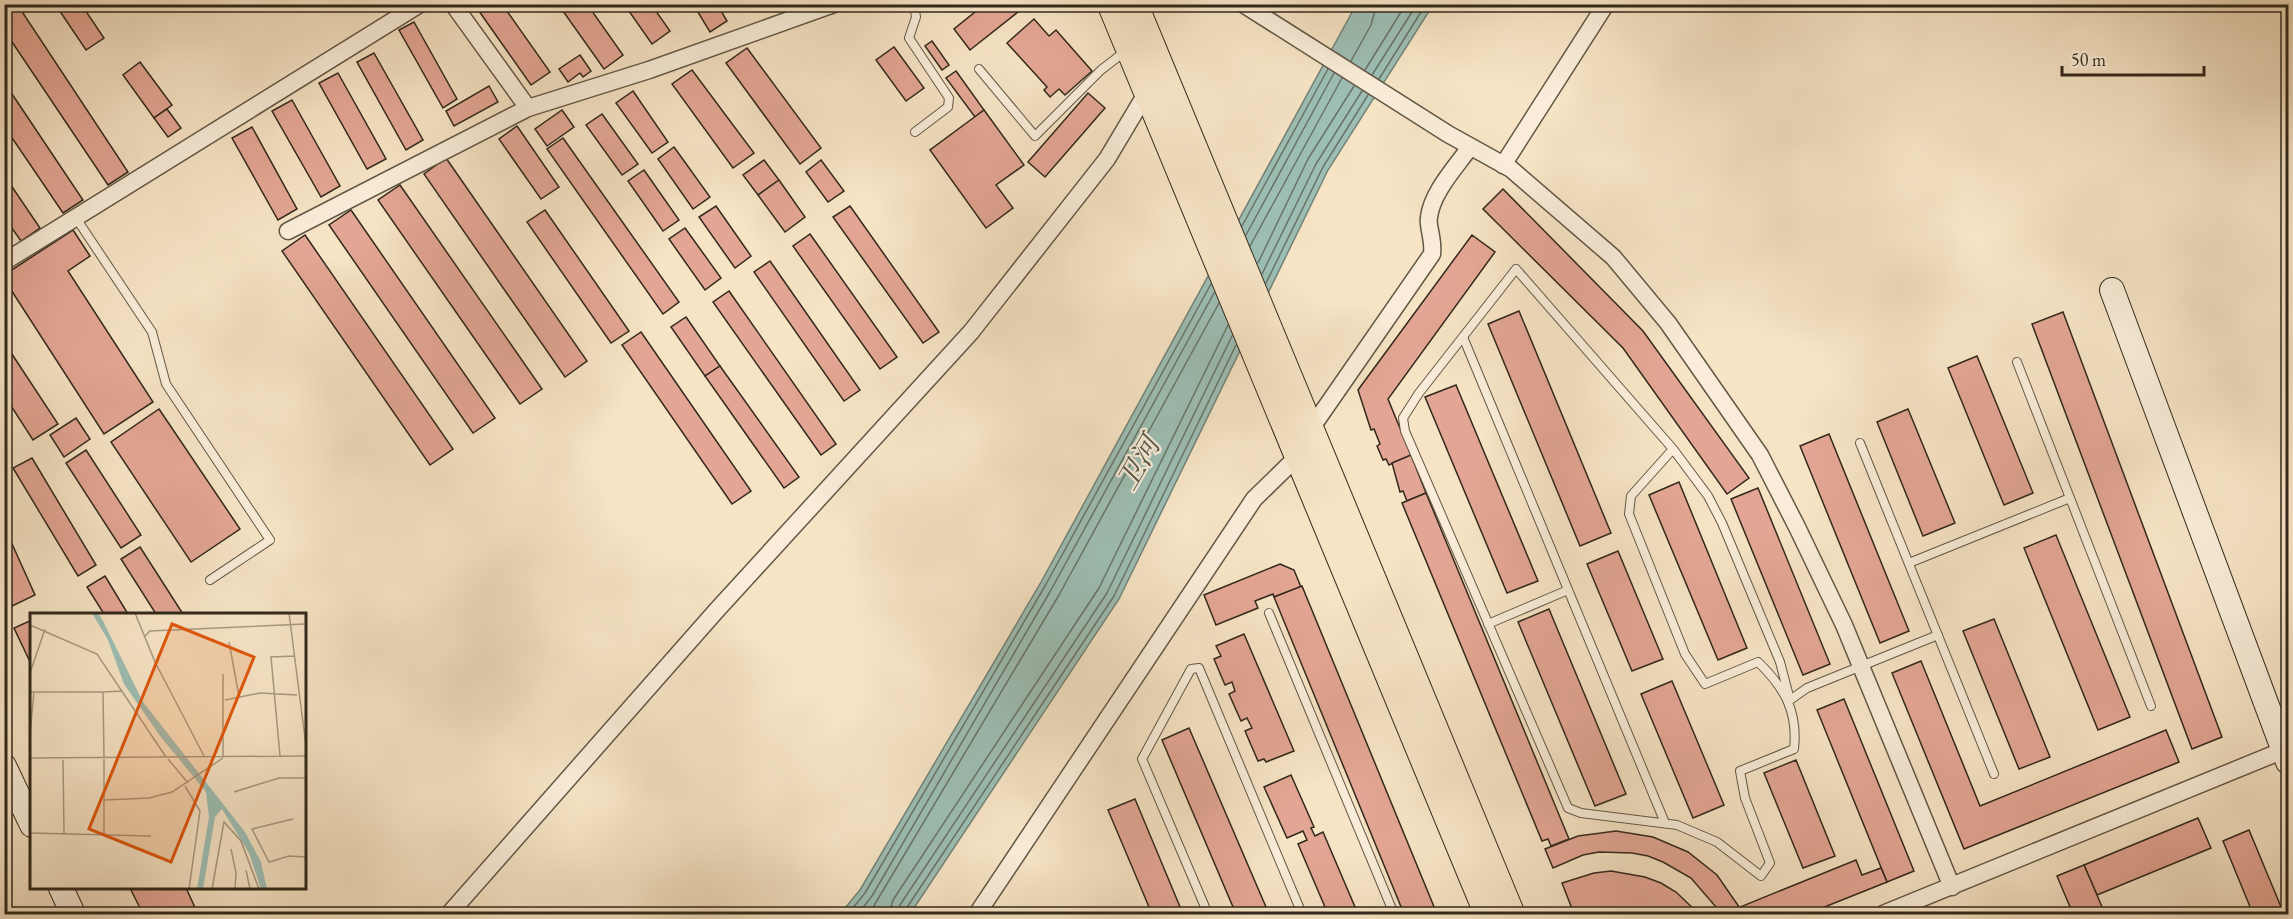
<svg xmlns="http://www.w3.org/2000/svg" width="2293" height="919" viewBox="0 0 2293 919" font-family="'EB Garamond','Noto Serif SC',serif">
<style>
.water{fill:#9dbfb5;stroke:#728378;stroke-width:1.5}
.lines{fill:none;stroke-linecap:round;stroke-linejoin:round}
.shore{stroke:#687468;stroke-width:1.5}
.building{fill:#e3a694;stroke:#32281c;stroke-width:1.5}
.lane-casing{stroke:#635746;stroke-width:10}
.street-casing{stroke:#635746;stroke-width:19}
.secondary-casing{stroke:#32281c;stroke-width:26}
.primary-casing{stroke:#32281c;stroke-width:29}
.lane{stroke:#f9edd9;stroke-width:8}
.street{stroke:#f9edd9;stroke-width:16}
.secondary{stroke:#f9edd9;stroke-width:24}
.primary{stroke:#f6e4c5;stroke-width:27}
.labels{text-anchor:middle;dominant-baseline:central;stroke-width:4.5;stroke-linejoin:round;paint-order:stroke}
.water-label{font-size:28px;font-style:italic;fill:#52554a;stroke:#f9edd9}
.inset-road{fill:none;stroke:#a89981;stroke-width:1.5}
.view{fill:#df570d;fill-opacity:0.15;stroke:#df570d;stroke-width:3}
.inset-edge{fill:none;stroke:#32281c;stroke-width:3}
</style>
<rect width="100%" height="100%" fill="#f6e4c5"/>
<filter id="stains"><feTurbulence type="fractalNoise" baseFrequency=".00333" numOctaves="4"/><feColorMatrix values="0 0 0 0 .2 0 0 0 0 .09 0 0 0 0 .02 0 0 0 .5 -.17"/></filter>
<radialGradient id="worn" r=".72"><stop offset=".6" stop-color="#630" stop-opacity="0"/><stop offset="1" stop-color="#630" stop-opacity=".3"/></radialGradient>
<path class="water" d="M1356,5H1433L1328,170L1119,599L910,914H840L860,890L1040,584Z"/>
<g class="lines">
<g class="shore">
<path d="M1351,61L1371,25L1377,4"/>
<path d="M1365,70L1406,4"/>
<path d="M1372,75L1417,4"/>
<path d="M1379,79L1426,4"/>
<path d="M1242,226L1328,69"/>
<path d="M1246,235L1334,73"/>
<path d="M1250,246L1342,78"/>
<path d="M1258,263L1308,159L1354,86"/>
<path d="M1262,274L1316,164L1362,91"/>
<path d="M1266,283L1323,167L1368,95"/>
<path d="M848,914L865,893L1045,586L1211,284"/>
<path d="M858,914L872,896L1051,590L1214,293"/>
<path d="M869,914L1059,595L1219,303"/>
<path d="M889,914L893,900L1099,588L1228,325"/>
<path d="M898,914L900,905L1107,593L1232,336"/>
<path d="M905,914L906,909L1114,596L1236,345"/>
</g>
</g>
<g class="building">
<path d="M4,4H17L128,172L108,185L4,30Z"/>
<path d="M55,4H81L104,38L86,50Z"/>
<path d="M474,4H502L550,72L531,85Z"/>
<path d="M558,4H587L623,55L604,69Z"/>
<path d="M624,4H651L670,31L652,44Z"/>
<path d="M693,4H717L727,21L710,32Z"/>
<path d="M985,4H1028L970,50L954,29Z"/>
<path d="M1034,19L1049,36L1056,30L1092,71L1065,95L1059,89L1050,97L1044,90L1047,87L1007,43Z"/>
<path d="M414,22L457,99L443,108L399,30Z"/>
<path d="M932,41L949,65L942,70L925,46Z"/>
<path d="M894,47L924,88L906,101L876,60Z"/>
<path d="M747,48L821,148L800,164L726,63Z"/>
<path d="M374,53L423,140L406,150L357,62Z"/>
<path d="M580,55L591,71L583,77L580,73L568,82L559,69Z"/>
<path d="M140,62L172,105L154,118L123,75Z"/>
<path d="M692,70L754,153L733,168L672,84Z"/>
<path d="M956,71L984,110L975,117L946,78Z"/>
<path d="M338,73L386,159L367,169L319,83Z"/>
<path d="M4,82L83,200L63,213L4,126Z"/>
<path d="M489,86L498,102L454,126L446,111Z"/>
<path d="M633,91L668,142L652,153L616,103Z"/>
<path d="M1088,93L1105,108L1045,177L1028,162Z"/>
<path d="M292,100L340,186L321,197L272,111Z"/>
<path d="M167,109L181,128L168,137L154,118Z"/>
<path d="M562,110L574,127L547,146L535,129Z"/>
<path d="M984,110L1024,165L996,185L1013,208L986,228L930,150Z"/>
<path d="M602,114L638,164L622,175L586,125Z"/>
<path d="M517,126L559,187L541,199L499,139Z"/>
<path d="M252,127L297,209L278,220L232,138Z"/>
<path d="M563,138L679,302L663,314L547,149Z"/>
<path d="M674,147L710,197L693,209L658,159Z"/>
<path d="M446,158L587,361L565,377L424,174Z"/>
<path d="M764,160L779,180L758,195L743,175Z"/>
<path d="M821,160L844,191L828,202L806,172Z"/>
<path d="M644,170L679,220L663,231L628,181Z"/>
<path d="M4,175L40,228L21,241L4,217Z"/>
<path d="M779,180L805,217L785,232L758,195Z"/>
<path d="M400,185L542,389L520,404L378,200Z"/>
<path d="M1503,189L1643,331L1749,478L1727,494L1623,348L1483,209Z"/>
<path d="M716,206L751,256L735,268L699,217Z"/>
<path d="M850,206L939,332L923,343L833,217Z"/>
<path d="M351,210L495,418L473,433L329,225Z"/>
<path d="M545,210L629,331L611,343L527,222Z"/>
<path d="M685,228L721,278L705,290L669,239Z"/>
<path d="M73,230L90,256L68,271L153,402L104,434L4,279V275Z"/>
<path d="M810,234L897,357L880,369L793,246Z"/>
<path d="M305,235L453,449L430,465L282,251Z"/>
<path d="M1472,235L1495,252L1388,399L1411,455L1389,465L1386,459L1383,460L1377,446L1380,444L1374,429L1371,430L1358,390Z"/>
<path d="M770,261L860,390L844,401L754,272Z"/>
<path d="M729,291L836,444L821,455L713,302Z"/>
<path d="M1519,311L1611,533L1580,546L1488,324Z"/>
<path d="M2063,312L2222,737L2192,749L2032,324Z"/>
<path d="M686,317L720,366L705,376L671,327Z"/>
<path d="M641,332L751,491L732,504L622,345Z"/>
<path d="M4,342L58,424L33,440L4,395Z"/>
<path d="M1977,356L2033,493L2004,505L1948,368Z"/>
<path d="M720,366L799,477L784,488L705,376Z"/>
<path d="M1456,385L1538,581L1507,593L1425,397Z"/>
<path d="M159,409L240,529L191,562L111,442Z"/>
<path d="M1908,409L1955,523L1923,536L1877,422Z"/>
<path d="M76,418L90,439L64,457L50,435Z"/>
<path d="M1829,434L1909,631L1880,643L1800,446Z"/>
<path d="M86,450L141,535L121,548L66,463Z"/>
<path d="M1411,455L1426,493L1407,501L1403,491L1400,492L1392,463Z"/>
<path d="M32,458L96,565L78,576L13,468Z"/>
<path d="M1679,482L1747,648L1718,660L1649,495Z"/>
<path d="M1758,488L1830,664L1803,675L1731,499Z"/>
<path d="M1426,493L1569,839L1551,846L1548,839L1542,841L1402,503Z"/>
<path d="M4,526L35,595L6,609L4,606Z"/>
<path d="M2056,535L2130,717L2098,730L2024,548Z"/>
<path d="M140,547L183,614H156L121,559Z"/>
<path d="M1618,551L1663,659L1632,671L1587,564Z"/>
<path d="M1280,564L1294,570L1301,587L1274,597L1273,594L1255,601L1258,608L1216,625L1204,595Z"/>
<path d="M105,576L128,614H104L87,587Z"/>
<path d="M1302,586L1437,914H1404L1274,597Z"/>
<path d="M1549,609L1626,794L1595,806L1518,622Z"/>
<path d="M1994,619L2050,757L2019,769L1963,631Z"/>
<path d="M32,620V666L14,628Z"/>
<path d="M1244,634L1294,751L1266,762L1264,759L1258,761L1245,731L1252,728L1247,718L1241,721L1229,694L1235,691L1232,682L1225,685L1214,659L1221,656L1216,646Z"/>
<path d="M1921,661L1980,806L2166,730L2179,762L1964,849L1892,673Z"/>
<path d="M1672,681L1724,805L1693,818L1641,694Z"/>
<path d="M1844,699L1914,871L1887,882L1817,710Z"/>
<path d="M1189,728L1269,914H1236L1162,740Z"/>
<path d="M1796,760L1835,856L1803,868L1764,773Z"/>
<path d="M1291,775L1314,827L1311,828L1315,836L1323,832L1358,914H1328L1298,844L1307,840L1303,831L1287,838L1264,787Z"/>
<path d="M1135,799L1183,914H1152L1108,810Z"/>
<path d="M2198,818L2211,848L2097,895L2084,865Z"/>
<path d="M2249,830L2284,914H2253L2223,841Z"/>
<path d="M1616,831L1653,837L1688,852L1717,875L1744,914H1722L1691,878L1663,862L1648,856L1632,853L1599,852L1583,855L1553,868L1545,849L1578,836Z"/>
<path d="M1856,860L1862,875L1881,868L1887,882L1807,914H1744L1740,907Z"/>
<path d="M2084,865L2097,895L2105,914H2073L2057,876Z"/>
<path d="M1611,871L1645,877L1661,883L1676,892L1699,914H1574L1562,883L1594,873Z"/>
<path d="M130,888H186L198,914H143Z"/>
</g>
<g class="lines">
<defs>
<g id="lane">
<path d="M914,4L916,17L909,38L949,98L948,107L915,132"/>
<path d="M979,69L1035,136L1101,70L1127,50"/>
<path d="M76,218L152,332L166,384L270,540L210,580"/>
<path d="M1463,337L1665,823"/>
<path d="M2017,362L2151,706"/>
<path d="M1860,443L1994,774"/>
<path d="M1673,449L1631,496L1629,514L1685,654L1705,684L1758,662C1785,688 1798,712 1794,749L1740,771L1745,798L1770,863L1761,876L1717,842L1677,825L1581,813L1568,808L1405,431L1403,418L1419,393L1516,269L1673,449L1708,496L1722,523L1780,662L1790,700L1807,688L1938,635"/>
<path d="M1909,563L2070,498"/>
<path d="M1269,613L1394,914"/>
<path d="M1488,624L1568,590"/>
<path d="M4,812L21,805"/>
<path d="M1208,914L1142,759L1191,669L1199,668L1302,914"/>
</g>
<g id="street">
<path d="M453,4L528,108"/>
<path d="M1243,4L1448,134L1511,169L1613,257L1668,323L1760,455L1797,527L1844,625L1952,887"/>
<path d="M1503,165L1606,4"/>
<path d="M288,231L528,108L649,70L834,4"/>
<path d="M4,262L420,4"/>
<path d="M1310,430L1432,254C1434,240 1427,225 1429,217C1432,192 1456,167 1470,147"/>
<path d="M449,914L716,611L971,332L1107,159L1147,92"/>
<path d="M977,914L1254,499L1298,456"/>
<path d="M1883,914L2284,750"/>
</g>
<g id="secondary">
<path d="M2112,290L2288,762"/>
<path d="M4,766L32,825"/>
<path d="M61,888L73,914"/>
</g>
<g id="primary">
<path d="M1111,4L1488,914"/>
<path d="M1134,4L1511,914"/>
</g>
</defs>
<use href="#lane" class="lane-casing"/>
<use href="#street" class="street-casing"/>
<use href="#secondary" class="secondary-casing"/>
<use href="#primary" class="primary-casing"/>
<use href="#lane" class="lane"/>
<use href="#street" class="street"/>
<use href="#secondary" class="secondary"/>
<use href="#primary" class="primary"/>
</g>
<g class="labels">
<g class="water-label">
<text transform="translate(1138 463) rotate(-60)">卫河</text>
</g>
</g>
<g transform="translate(30 613)">
<rect width="276" height="276" fill="#f6e4c5"/>
<path d="M62,0H68L73,8L113,89L215,219L231,249L237,276H231L219,240L192,196L185,204L173,276H167L179,204L176,179L130,123L94,71L78,27Z" fill="#9dbfb5"/>
<path class="inset-road" d="M105,0L125,49L174,143M259,0L276,133M0,12L67,41L136,144M115,23L120,18L276,11M199,29L209,83M0,60L15,16M1,79H73L74,144M73,79L92,78M0,87V57M195,87L230,80L267,82M0,121L4,79M193,143V61M250,143L241,44L264,43M0,145L276,143M74,146V221M138,146L158,170M33,147L34,220M155,173L170,198L159,276M204,179L249,165H276M74,187L119,185L142,179L193,145M263,206L222,216L239,249L259,243L276,244M0,220L121,223M201,236L206,260L205,276M216,257L220,276M182,276L194,209L211,228L229,276"/>
<path class="view" d="M142,11L224,44L141,249L59,216Z"/>
<rect width="276" height="276" class="inset-edge"/>
</g>
<rect width="2293" height="919" fill="none" stroke="#f6e4c5" stroke-width="24"/>
<rect x="6" y="6" width="2281" height="907" fill="none" stroke="#32281c" stroke-width="3"/>
<rect x="12" y="12" width="2269" height="895" fill="none" stroke="#32281c" stroke-width="1.5"/>
<path d="M2062 66v9h142v-9" fill="none" stroke="#32281c" stroke-width="3"/>
<text x="2071" y="66" font-size="18" fill="#32281c" stroke="#f9edd9" stroke-width="4.5" paint-order="stroke">50 m</text>
<rect width="100%" height="100%" filter="url(#stains)"/>
<rect width="100%" height="100%" fill="url(#worn)"/>
</svg>
